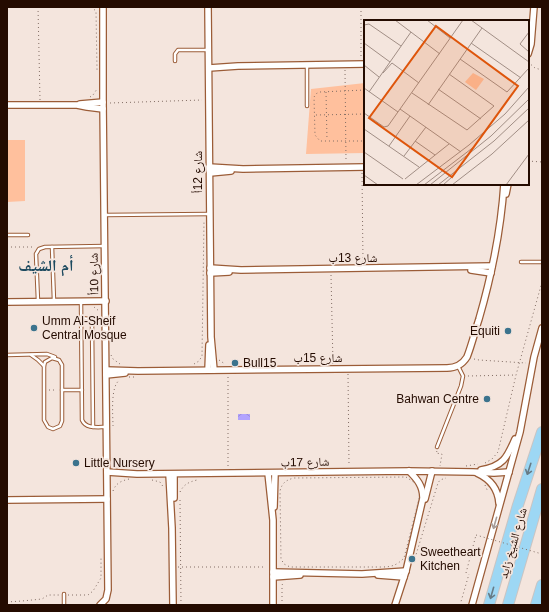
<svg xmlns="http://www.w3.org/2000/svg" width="549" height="612" viewBox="0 0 549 612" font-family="Arial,'Noto Naskh Arabic',sans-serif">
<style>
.park{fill:#ffc09d}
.water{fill:url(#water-waves)}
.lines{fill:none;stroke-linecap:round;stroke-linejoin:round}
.service-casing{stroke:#9b5c37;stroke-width:4.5}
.minor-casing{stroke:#9b5c37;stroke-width:8}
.motorway-casing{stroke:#cac4c2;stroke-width:12}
.path{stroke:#826d64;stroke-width:1;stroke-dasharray:1 3;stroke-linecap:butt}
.service{stroke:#fff;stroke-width:2.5}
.minor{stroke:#fff;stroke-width:5.5}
.motorway{stroke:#9dd7f4;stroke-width:10}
.path-bridge{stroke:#826d64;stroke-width:1;stroke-dasharray:1 3;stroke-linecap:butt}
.oneway{stroke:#677b86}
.oneway2{stroke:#a79d99}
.poi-dot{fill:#3b738d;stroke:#f4e5dd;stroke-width:1.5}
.labels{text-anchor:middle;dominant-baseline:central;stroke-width:3.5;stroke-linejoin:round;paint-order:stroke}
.street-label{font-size:12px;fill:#240b00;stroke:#f4e5dd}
.poi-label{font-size:12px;fill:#240b00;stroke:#f4e5dd;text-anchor:start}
.district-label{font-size:16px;font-weight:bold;fill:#1d4a5f;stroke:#f4e5dd}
.inset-road{fill:none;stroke:#a18e85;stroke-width:1}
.view{fill:#de550b;fill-opacity:0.15;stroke:#de550b;stroke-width:2}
.inset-edge{fill:none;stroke:#240b00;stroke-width:2}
</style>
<defs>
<pattern id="water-waves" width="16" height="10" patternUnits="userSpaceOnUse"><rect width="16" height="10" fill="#b2a3fe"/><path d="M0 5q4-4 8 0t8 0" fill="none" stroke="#998bd8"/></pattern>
</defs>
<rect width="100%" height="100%" fill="#f4e5dd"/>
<g class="park">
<path d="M365,83V153L306,154L311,89Z"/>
<path d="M7,140H25V201L7,202Z"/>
</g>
<rect class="water" x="238" y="414" width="12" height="6"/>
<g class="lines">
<defs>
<g id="service">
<path d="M175,61V54L178,50H208"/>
<path d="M307,106V65"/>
<path d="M105,215L209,214"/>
<path d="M7,235H28"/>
<path d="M52,247L54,301"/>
<path d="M521,262H542"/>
<path d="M38,301L36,254L39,249L45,247L105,246"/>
<path d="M81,302L82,420C86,429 97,427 106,427"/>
<path d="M82,318L89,319L92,322L93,427"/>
<path d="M92,322H106"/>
<path d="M7,355L47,354L55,357"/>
<path d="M31,355L38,360L44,366"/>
<path d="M52,358L59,360L62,365V421L60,426L53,429L48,427L44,420V366L45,362Z"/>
<path d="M62,390H82"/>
<path d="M437,447L461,386L463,376L458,366"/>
<path d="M64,605V594"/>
</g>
<g id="minor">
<path d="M208,7L211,337L214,370"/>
<path d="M528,54L531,44L534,7"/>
<path d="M209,68L238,66L365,64"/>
<path d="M80,104L103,102"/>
<path d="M7,105H77L87,107L103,109"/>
<path d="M209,167L243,169L365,167"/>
<path d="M210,173L231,171"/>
<path d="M506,194L508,184"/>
<path d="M210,268L241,270L492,266"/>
<path d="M471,270L491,273"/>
<path d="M210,273L229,272"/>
<path d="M7,302L106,301"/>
<path d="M106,370L138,371L447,368C456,368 462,365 467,357C472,344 475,331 479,319C492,274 501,230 504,184"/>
<path d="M208,370L209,345"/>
<path d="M106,375L125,373"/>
<path d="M481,470C503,466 507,458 515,439"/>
<path d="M107,472L137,474L409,471L473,472L494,473L509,472"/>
<path d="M268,473L273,520V605"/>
<path d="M477,473C490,479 498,488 499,503"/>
<path d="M169,474L172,528L173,605"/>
<path d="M174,498V474"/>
<path d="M425,499L432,471"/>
<path d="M7,500L107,499"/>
<path d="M274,507L275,473"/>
<path d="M273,572L362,574L406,571"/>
<path d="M378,575L404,577"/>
<path d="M273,577L300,575"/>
<path d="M100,605L106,599L108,590L103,102V7"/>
<path d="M395,605L406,571L423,498C423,486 417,479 409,471"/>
<path d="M472,605L520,432L534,357L542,328"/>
</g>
<g id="motorway">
<path d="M489,605L518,505L542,432"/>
<path d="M508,605L542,489"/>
<path d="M536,605L542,585"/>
</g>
</defs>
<use href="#service" class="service-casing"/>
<use href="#minor" class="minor-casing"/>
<use href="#motorway" class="motorway-casing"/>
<g class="path">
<path d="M38,7L40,100"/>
<path d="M91,7L96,11L97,70"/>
<path d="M361,7V57"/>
<path d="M528,62L535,68L542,70"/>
<path d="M345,70L346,161"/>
<path d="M365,90L320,92L317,93L314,97L315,135L320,141H365"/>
<path d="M365,91V118"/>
<path d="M326,92L327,140"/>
<path d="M90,97L93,95L97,89"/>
<path d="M110,103L202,100"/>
<path d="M316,115L365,114"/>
<path d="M528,161L542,162"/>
<path d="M362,173L363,262"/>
<path d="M7,247H34"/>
<path d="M331,275L333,364"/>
<path d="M94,307L99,311"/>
<path d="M111,355L113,359L120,364"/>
<path d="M474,359L479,360L526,363"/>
<path d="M219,360L225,364"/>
<path d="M194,364L199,361L202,356L204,221"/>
<path d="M348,374L349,465"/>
<path d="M468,376L516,375"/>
<path d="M129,377H137"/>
<path d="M228,377V467"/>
<path d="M49,390H57"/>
<path d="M113,426C113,416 110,385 120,380"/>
<path d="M437,451L436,453L442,454L440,466"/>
<path d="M113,457L115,461L121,467"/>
<path d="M485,463L492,459L498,452L516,375L542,282"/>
<path d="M466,466L478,464"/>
<path d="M406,477L418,485L421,491L404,558C397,565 392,567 382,567H290L284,564L281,559L280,491C282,483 286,480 294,478Z"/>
<path d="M152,480L160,482L164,488"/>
<path d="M485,485L488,492"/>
<path d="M113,491C116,483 121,481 129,479"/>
<path d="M180,492C184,484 189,482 197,480"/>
<path d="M180,500L181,605"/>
<path d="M415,558L438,483L440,480L446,478"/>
<path d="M178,567H266"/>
<path d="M466,573L476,535"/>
<path d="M68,595H88L93,591L101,578V558"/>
<path d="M7,602L22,601L42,599L48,595H59"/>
<path d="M282,605V585L284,582"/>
<path d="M460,605L469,574"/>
</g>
<use href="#service" class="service"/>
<use href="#minor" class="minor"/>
<use href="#motorway" class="motorway"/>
<path class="path-bridge" d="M476,535L542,554"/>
</g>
<defs><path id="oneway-shaft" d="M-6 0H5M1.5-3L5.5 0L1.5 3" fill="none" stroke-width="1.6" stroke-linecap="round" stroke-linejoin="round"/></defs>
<g class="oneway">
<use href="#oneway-shaft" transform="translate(529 469) rotate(108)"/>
<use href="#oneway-shaft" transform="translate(492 593) rotate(106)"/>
</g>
<use class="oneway2" href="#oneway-shaft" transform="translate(495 523) rotate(106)"/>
<g class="poi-dot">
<circle cx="34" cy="328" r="4"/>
<circle cx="508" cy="331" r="4"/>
<circle cx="235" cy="363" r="4"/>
<circle cx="487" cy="399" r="4"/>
<circle cx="76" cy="463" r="4"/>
<circle cx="412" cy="559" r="4"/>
</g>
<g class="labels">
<g class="street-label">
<text transform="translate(198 172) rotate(-90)">شارع 12أ</text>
<text x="353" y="258">شارع 13ب</text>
<text transform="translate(94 274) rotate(-91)">شارع 10أ</text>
<text x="318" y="358">شارع 15ب</text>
<text transform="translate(305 462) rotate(-1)">شارع 17ب</text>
<text transform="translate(513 543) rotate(-74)">شارع الشيخ زايد</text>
</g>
<g class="poi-label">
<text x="42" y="321">Umm Al-Sheif<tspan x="42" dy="14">Central Mosque</tspan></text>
<text x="500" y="331" text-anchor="end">Equiti</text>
<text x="243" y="363">Bull15</text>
<text x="479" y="399" text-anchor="end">Bahwan Centre</text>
<text x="84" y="463">Little Nursery</text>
<text x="420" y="552">Sweetheart<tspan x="420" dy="14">Kitchen</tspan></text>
</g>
<g class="district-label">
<text x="46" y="265">أم الشيف</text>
</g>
</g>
<g transform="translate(364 20)">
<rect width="165" height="165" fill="#f4e5dd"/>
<path d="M109,53L120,59L112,70L101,62Z" fill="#ffc09d"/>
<path class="inset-road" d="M31,0L76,34M63,0L86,18M107,0L165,42M0,5L5,4L37,26M165,12L156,24L165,32M0,23L26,42M107,23L157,58M96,39L143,72L165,48M28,43L55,63M0,45L15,57M19,53L28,43M0,68L34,92M74,69L117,99M5,72L47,12M48,73L103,110L130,86L85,54M64,85L118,8M36,89L97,132M0,93L20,107L24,106L99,0M0,109L55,147M51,121L71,135M25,126L46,96M0,132L39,159M40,136L62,107M0,155L14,165M41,159L85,124M52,165L105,125L141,94L165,67M60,165L111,126M66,165L127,116L165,79M74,165L130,121L165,88M79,165L88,157M88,165L128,134L165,100M142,165L165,134"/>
<path class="view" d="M72,6L154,66L88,157L5,98Z"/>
<rect width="165" height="165" class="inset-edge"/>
</g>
<rect width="549" height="612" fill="none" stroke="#240b00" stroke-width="16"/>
</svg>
